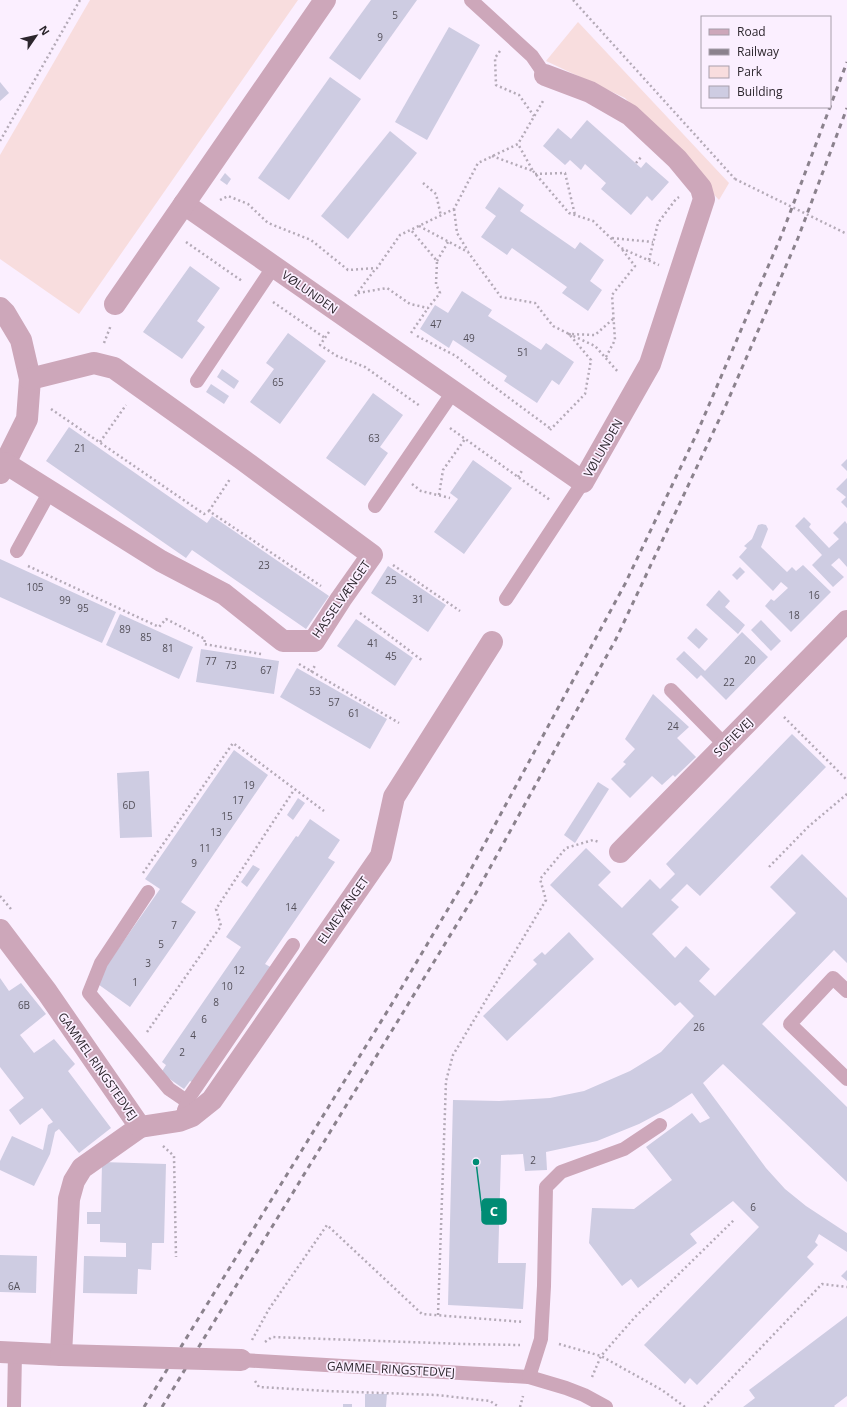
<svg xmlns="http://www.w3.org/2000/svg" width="847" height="1407" viewBox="0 0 847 1407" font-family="'Open Sans',sans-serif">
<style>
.green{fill:#f8ddde}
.building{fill:#cecce2}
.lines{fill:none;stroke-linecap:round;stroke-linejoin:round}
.path{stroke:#b4aab7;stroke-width:2.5;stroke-dasharray:2 3;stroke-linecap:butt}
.lane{stroke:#cda7ba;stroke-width:14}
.street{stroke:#cda7ba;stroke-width:22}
.rail{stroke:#8b828d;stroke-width:3;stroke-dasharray:5 5;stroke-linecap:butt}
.path-bridge{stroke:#b4aab7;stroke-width:2.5;stroke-dasharray:2 3;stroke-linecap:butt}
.street-bridge{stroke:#cda7ba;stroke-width:22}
.labels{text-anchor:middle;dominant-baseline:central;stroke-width:3.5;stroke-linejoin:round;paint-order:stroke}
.number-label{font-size:10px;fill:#54505a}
.street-label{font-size:12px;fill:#2c262d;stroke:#fbefff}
.leader{fill:none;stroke:#008c74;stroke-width:1.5}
.callout-dot{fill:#008c74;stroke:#fbefff;stroke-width:1.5}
.callout{fill:#008c74;stroke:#008c74;stroke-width:1.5}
.callout-label{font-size:13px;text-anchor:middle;font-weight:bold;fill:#fff}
</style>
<rect width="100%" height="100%" fill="#fbefff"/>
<g class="green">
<path d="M90,0H298L79,314L0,259V155Z"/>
<path d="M578,22L729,183L719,200L625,98L546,61Z"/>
</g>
<g class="building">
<path d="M371,0H417L360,80L329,58Z"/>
<path d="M449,27L480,45L427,140L395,122Z"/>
<path d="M330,77L361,99L289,200L258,178Z"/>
<path d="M0,82L9,93L0,101Z"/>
<path d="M587,120L641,168L646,162L669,182L652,201L647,196L631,215L601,189L606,183L585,164L581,170L570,160L565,165L543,146L558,128L571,139Z"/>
<path d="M390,131L417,153L348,239L321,216Z"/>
<path d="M225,173L231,179L227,185L220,180Z"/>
<path d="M499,187L524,205L520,211L575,249L580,242L604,260L590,281L602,290L588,311L562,293L567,287L512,248L507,255L481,237L496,216L485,208Z"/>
<path d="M190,266L220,288L197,321L205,327L182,359L143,332Z"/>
<path d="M462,291L492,310L488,316L541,350L546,343L574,362L559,385L552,380L537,403L504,381L507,376L453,340L449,348L420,329L435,305L448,313Z"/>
<path d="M288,333L326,361L280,424L250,402L274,369L266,363Z"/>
<path d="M222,369L239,381L234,389L217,377Z"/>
<path d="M211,384L229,396L224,404L206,392Z"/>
<path d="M373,393L403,415L380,447L388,453L365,486L326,458Z"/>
<path d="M69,427L207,523L212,516L329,596L306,629L192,550L186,558L46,461Z"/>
<path d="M847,459V471L841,465Z"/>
<path d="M473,460L512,488L464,554L434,532L458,499L450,493Z"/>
<path d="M847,478V508L841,502L846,497L836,489Z"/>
<path d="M804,517L811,524L809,527L829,548L839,539L833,533L845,521L847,524V567L839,558L831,565L844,577L833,587L812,565L822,555L795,526Z"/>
<path d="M762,524L766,525L768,529L761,547L787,572L792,567L796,571L803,565L831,592L791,632L765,606L771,599L774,601L788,588L781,582L773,591L739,557L747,548L744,546L752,539L758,525Z"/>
<path d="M0,559L116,612L102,643L0,597Z"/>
<path d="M388,566L446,605L428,632L371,593Z"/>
<path d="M740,567L745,572L737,580L732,575Z"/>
<path d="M719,590L730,601L725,607L745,625L738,634L706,605Z"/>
<path d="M120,614L193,647L179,679L106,645Z"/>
<path d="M356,619L413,658L395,686L337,646Z"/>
<path d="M761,620L781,641L771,651L751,630Z"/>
<path d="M696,628L708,639L699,649L687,638Z"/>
<path d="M742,632L768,657L726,700L701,675L697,679L676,659L684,651L705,671Z"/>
<path d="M201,649L279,661L274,694L196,682Z"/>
<path d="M297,668L387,719L370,749L280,697Z"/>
<path d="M653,694L689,727L677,738L696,757L675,777L673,775L662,785L652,776L630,798L611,779L626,764L623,762L635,749L625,739Z"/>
<path d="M792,734L826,767L700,896L687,884L671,900L679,907L652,934L675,958L686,946L710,969L699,981L715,996L796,913L770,887L802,854L847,898V963L834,950L762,1024L847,1107V1182L723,1064L703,1083L766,1168L785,1189L806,1206L847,1233V1252L819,1234L815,1242L818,1245L807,1257L814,1264L697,1385L690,1378L685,1384L644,1345L759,1227L733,1201L690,1234L697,1243L638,1288L631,1279L622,1286L589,1243L592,1208L634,1209L672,1180L646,1147L692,1113L700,1123L710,1118L692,1093L671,1107L639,1124L597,1141L546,1152L547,1170L525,1171L523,1154L501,1155L498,1263H526L523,1309L448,1305L453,1100L499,1101L550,1098L584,1091L630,1071L661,1052L694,1016L680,1002L675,1006L550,885L586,848L611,872L598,885L622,908L650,879L660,889L675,874L666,864Z"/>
<path d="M234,750L268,775L181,902L196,912L130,1007L95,982L160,889L145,879Z"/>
<path d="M149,771L152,837L120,838L117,773Z"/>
<path d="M598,782L609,789L575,843L564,835Z"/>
<path d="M298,798L305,803L293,820L287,815Z"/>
<path d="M310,819L340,840L328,858L335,862L265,964L274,969L195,1084L190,1081L184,1089L161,1073L166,1065L162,1062L241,947L226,937L296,836L298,837Z"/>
<path d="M253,865L260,869L247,887L241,882Z"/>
<path d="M569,932L594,959L507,1041L483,1016L537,964L533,960L542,952L545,955Z"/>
<path d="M0,978L9,991L21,983L46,1014L20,1035L34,1053L54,1039L75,1064L68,1071L111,1128L79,1153L59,1129L55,1132L50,1154L34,1186L0,1170V1161L12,1136L43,1150L48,1125L53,1122L42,1108L20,1125L9,1110L24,1098L0,1067Z"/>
<path d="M102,1162L166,1164L164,1243H152L151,1270L138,1269L137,1294L83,1293L84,1256L126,1257V1243L100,1242V1224H87V1212H101Z"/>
<path d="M0,1255L37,1256L36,1293L0,1292Z"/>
<path d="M847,1270V1281L841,1276Z"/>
<path d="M847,1316V1396L834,1406L835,1407H743L755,1398L749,1390Z"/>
<path d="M365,1394H387L386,1407H365Z"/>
<rect x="343" y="1404" width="9" height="3"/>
</g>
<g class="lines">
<g class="path">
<path d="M573,0L735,179"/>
<path d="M500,51L495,58L496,85L519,95L534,116"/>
<path d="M0,141L80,0"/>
<path d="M492,156L533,171L518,144"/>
<path d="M636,163L642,156"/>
<path d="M533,171L569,213L593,221L621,248L659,265"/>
<path d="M535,174L565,173L575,215"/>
<path d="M423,183L436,194L441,216"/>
<path d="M220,200L228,196L248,204L268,223L311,240L348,270L377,268L400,235L454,209L478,163L518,144L543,101H545"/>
<path d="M454,209L457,233L468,251"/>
<path d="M419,226L468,252L501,297L535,303L553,326L569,334L591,360L585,394L550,430"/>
<path d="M612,238L653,242"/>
<path d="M186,242L242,281"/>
<path d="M649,260L658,223L676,199L679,197"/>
<path d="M437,261L448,242"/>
<path d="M358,293L387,288L410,304L428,308L440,293L436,284L437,261L411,230"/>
<path d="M355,296L376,268"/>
<path d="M273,302L325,338"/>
<path d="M613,319L595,335L569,334L595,346L619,373"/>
<path d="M329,332L320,345L337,356L365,367L420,406"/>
<path d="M411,333L428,308"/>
<path d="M417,336L456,356L485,380L551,429"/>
<path d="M104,343L111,325"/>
<path d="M606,357L615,340L612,295L635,266L621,248"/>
<path d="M51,409L204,514L209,511L321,586"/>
<path d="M450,428L550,500"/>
<path d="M100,442L126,405"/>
<path d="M518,477L523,469"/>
<path d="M412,484L421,491L450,498"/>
<path d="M439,495L443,470L465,439"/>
<path d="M209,511L230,479"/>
<path d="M393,565L460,611"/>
<path d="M28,566L159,627L166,619L205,639L204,644L261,654"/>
<path d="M360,613L423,661"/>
<path d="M299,664L399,723"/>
<path d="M311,672L316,664"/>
<path d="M784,717L847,780"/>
<path d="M769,867L808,827L847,794"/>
<path d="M143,873L233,743L324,811"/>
<path d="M0,896L11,909"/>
<path d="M147,1032L221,926L216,909L294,790"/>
<path d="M163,1146L174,1156L176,1257"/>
<path d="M438,1315L446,1081L453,1055L546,900L540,879L566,848L593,840L599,842"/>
<path d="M252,1340L269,1309L327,1225L422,1314L524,1322"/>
<path d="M265,1342L272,1337L463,1344L520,1345"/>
<path d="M559,1344L601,1356L662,1390L685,1407"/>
<path d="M592,1377L601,1356L635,1317L735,1219"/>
<path d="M255,1381L259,1387L327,1391L437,1395L490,1401L499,1407"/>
<path d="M520,1407L523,1396"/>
<path d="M704,1407L822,1284L847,1287"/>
</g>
<g class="lane">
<path d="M471,0L532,56L545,75"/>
<path d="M197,381L274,266"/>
<path d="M375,506L453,392"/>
<path d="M17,551L50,491"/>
<path d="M506,599L583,482"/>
<path d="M671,690L725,745"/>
<path d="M148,892L101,963L89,993L169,1089L188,1102"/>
<path d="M847,991L833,978L790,1024L847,1079"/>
<path d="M184,1110L190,1096L293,945"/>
<path d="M241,1360L529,1377L566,1388L584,1395L606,1407"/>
<path d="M529,1377L541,1339L544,1286L546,1187L561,1172L624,1149L660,1125"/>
<path d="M14,1407L15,1353"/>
</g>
<g class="street">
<path d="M184,204L583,482L650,364L704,199L701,188L677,159L630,115L590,92L545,75"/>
<path d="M115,304L325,0"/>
<path d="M0,308L5,313L21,340L30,379L27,419L0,473"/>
<path d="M5,463L161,561L224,594L283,641H314L341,599L372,555L243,460L114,368L94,363L30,379"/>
<path d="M620,852L847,621"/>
<path d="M0,930L47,992L140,1127L82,1168L74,1181L69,1199L61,1355L0,1352"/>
<path d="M140,1127L179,1121L192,1116L212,1100L381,856L394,797L492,642"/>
</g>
<g class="rail">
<path d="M144,1407L393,1002L464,882L625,584L697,433L782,234L847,62"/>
<path d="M162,1407L476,893L616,639L726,405L798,238L847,108"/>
</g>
<path class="path-bridge" d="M735,179L847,234"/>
<path class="street-bridge" d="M61,1355L241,1360"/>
</g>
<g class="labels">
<g class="number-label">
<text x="395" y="15">5</text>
<text x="380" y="37">9</text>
<text x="436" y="324">47</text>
<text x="469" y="338">49</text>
<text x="523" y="352">51</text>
<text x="278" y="382">65</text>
<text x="374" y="438">63</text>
<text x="80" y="448">21</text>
<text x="264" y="565">23</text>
<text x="391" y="580">25</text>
<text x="35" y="587">105</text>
<text x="814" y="595">16</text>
<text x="418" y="599">31</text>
<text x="65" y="600">99</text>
<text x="83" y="608">95</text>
<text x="794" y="615">18</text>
<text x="125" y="629">89</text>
<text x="146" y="637">85</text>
<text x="373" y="643">41</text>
<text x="168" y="648">81</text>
<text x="391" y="656">45</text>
<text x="750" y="660">20</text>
<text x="211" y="661">77</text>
<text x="231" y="665">73</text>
<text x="266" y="670">67</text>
<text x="729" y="682">22</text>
<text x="315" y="691">53</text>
<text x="334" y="702">57</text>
<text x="354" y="713">61</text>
<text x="673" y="726">24</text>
<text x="249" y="785">19</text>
<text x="238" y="800">17</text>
<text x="129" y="805">6D</text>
<text x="227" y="816">15</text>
<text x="216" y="832">13</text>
<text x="205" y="848">11</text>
<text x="194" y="863">9</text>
<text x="291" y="907">14</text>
<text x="174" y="925">7</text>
<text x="161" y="944">5</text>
<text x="148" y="963">3</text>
<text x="239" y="970">12</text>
<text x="135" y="982">1</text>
<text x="227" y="986">10</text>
<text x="216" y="1002">8</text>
<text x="24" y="1005">6B</text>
<text x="204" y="1019">6</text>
<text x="699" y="1027">26</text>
<text x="193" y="1035">4</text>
<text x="182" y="1052">2</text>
<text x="533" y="1160">2</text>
<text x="753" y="1207">6</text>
<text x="14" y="1286">6A</text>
</g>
<g class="street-label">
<text transform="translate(310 292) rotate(35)">VØLUNDEN</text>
<text transform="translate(603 448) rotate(-60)">VØLUNDEN</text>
<text transform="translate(341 599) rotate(-55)">HASSELVÆNGET</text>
<text transform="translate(733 737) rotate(-45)">SOFIEVEJ</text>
<text transform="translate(343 910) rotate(-55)">ELMEVÆNGET</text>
<text transform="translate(98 1066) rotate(55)">GAMMEL RINGSTEDVEJ</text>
<text transform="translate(391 1369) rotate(3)">GAMMEL RINGSTEDVEJ</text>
</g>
</g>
<path class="leader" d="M476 1162L482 1211"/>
<circle class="callout-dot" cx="476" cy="1162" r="4"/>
<rect class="callout" x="482" y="1199" width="24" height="25" rx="4"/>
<g class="callout-label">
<text x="494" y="1216">C</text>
</g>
<rect x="701" y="16" width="130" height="92" fill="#fbefff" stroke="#a89fab"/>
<rect x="709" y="29" width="20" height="6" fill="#cda7ba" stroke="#a89fab"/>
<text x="737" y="36" font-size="12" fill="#2c262d">Road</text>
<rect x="709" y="49" width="20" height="6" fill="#8b828d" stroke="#a89fab"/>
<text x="737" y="56" font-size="12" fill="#2c262d">Railway</text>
<rect x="709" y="66" width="20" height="12" fill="#f8ddde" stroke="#a89fab"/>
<text x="737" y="76" font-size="12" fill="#2c262d">Park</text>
<rect x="709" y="86" width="20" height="12" fill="#cecce2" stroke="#a89fab"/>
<text x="737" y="96" font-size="12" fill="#2c262d">Building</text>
<g transform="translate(36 36) rotate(56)" stroke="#fbefff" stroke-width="3" paint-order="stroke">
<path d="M0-3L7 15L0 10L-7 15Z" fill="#2c262d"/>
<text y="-6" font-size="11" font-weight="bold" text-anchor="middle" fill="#2c262d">N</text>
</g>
</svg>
